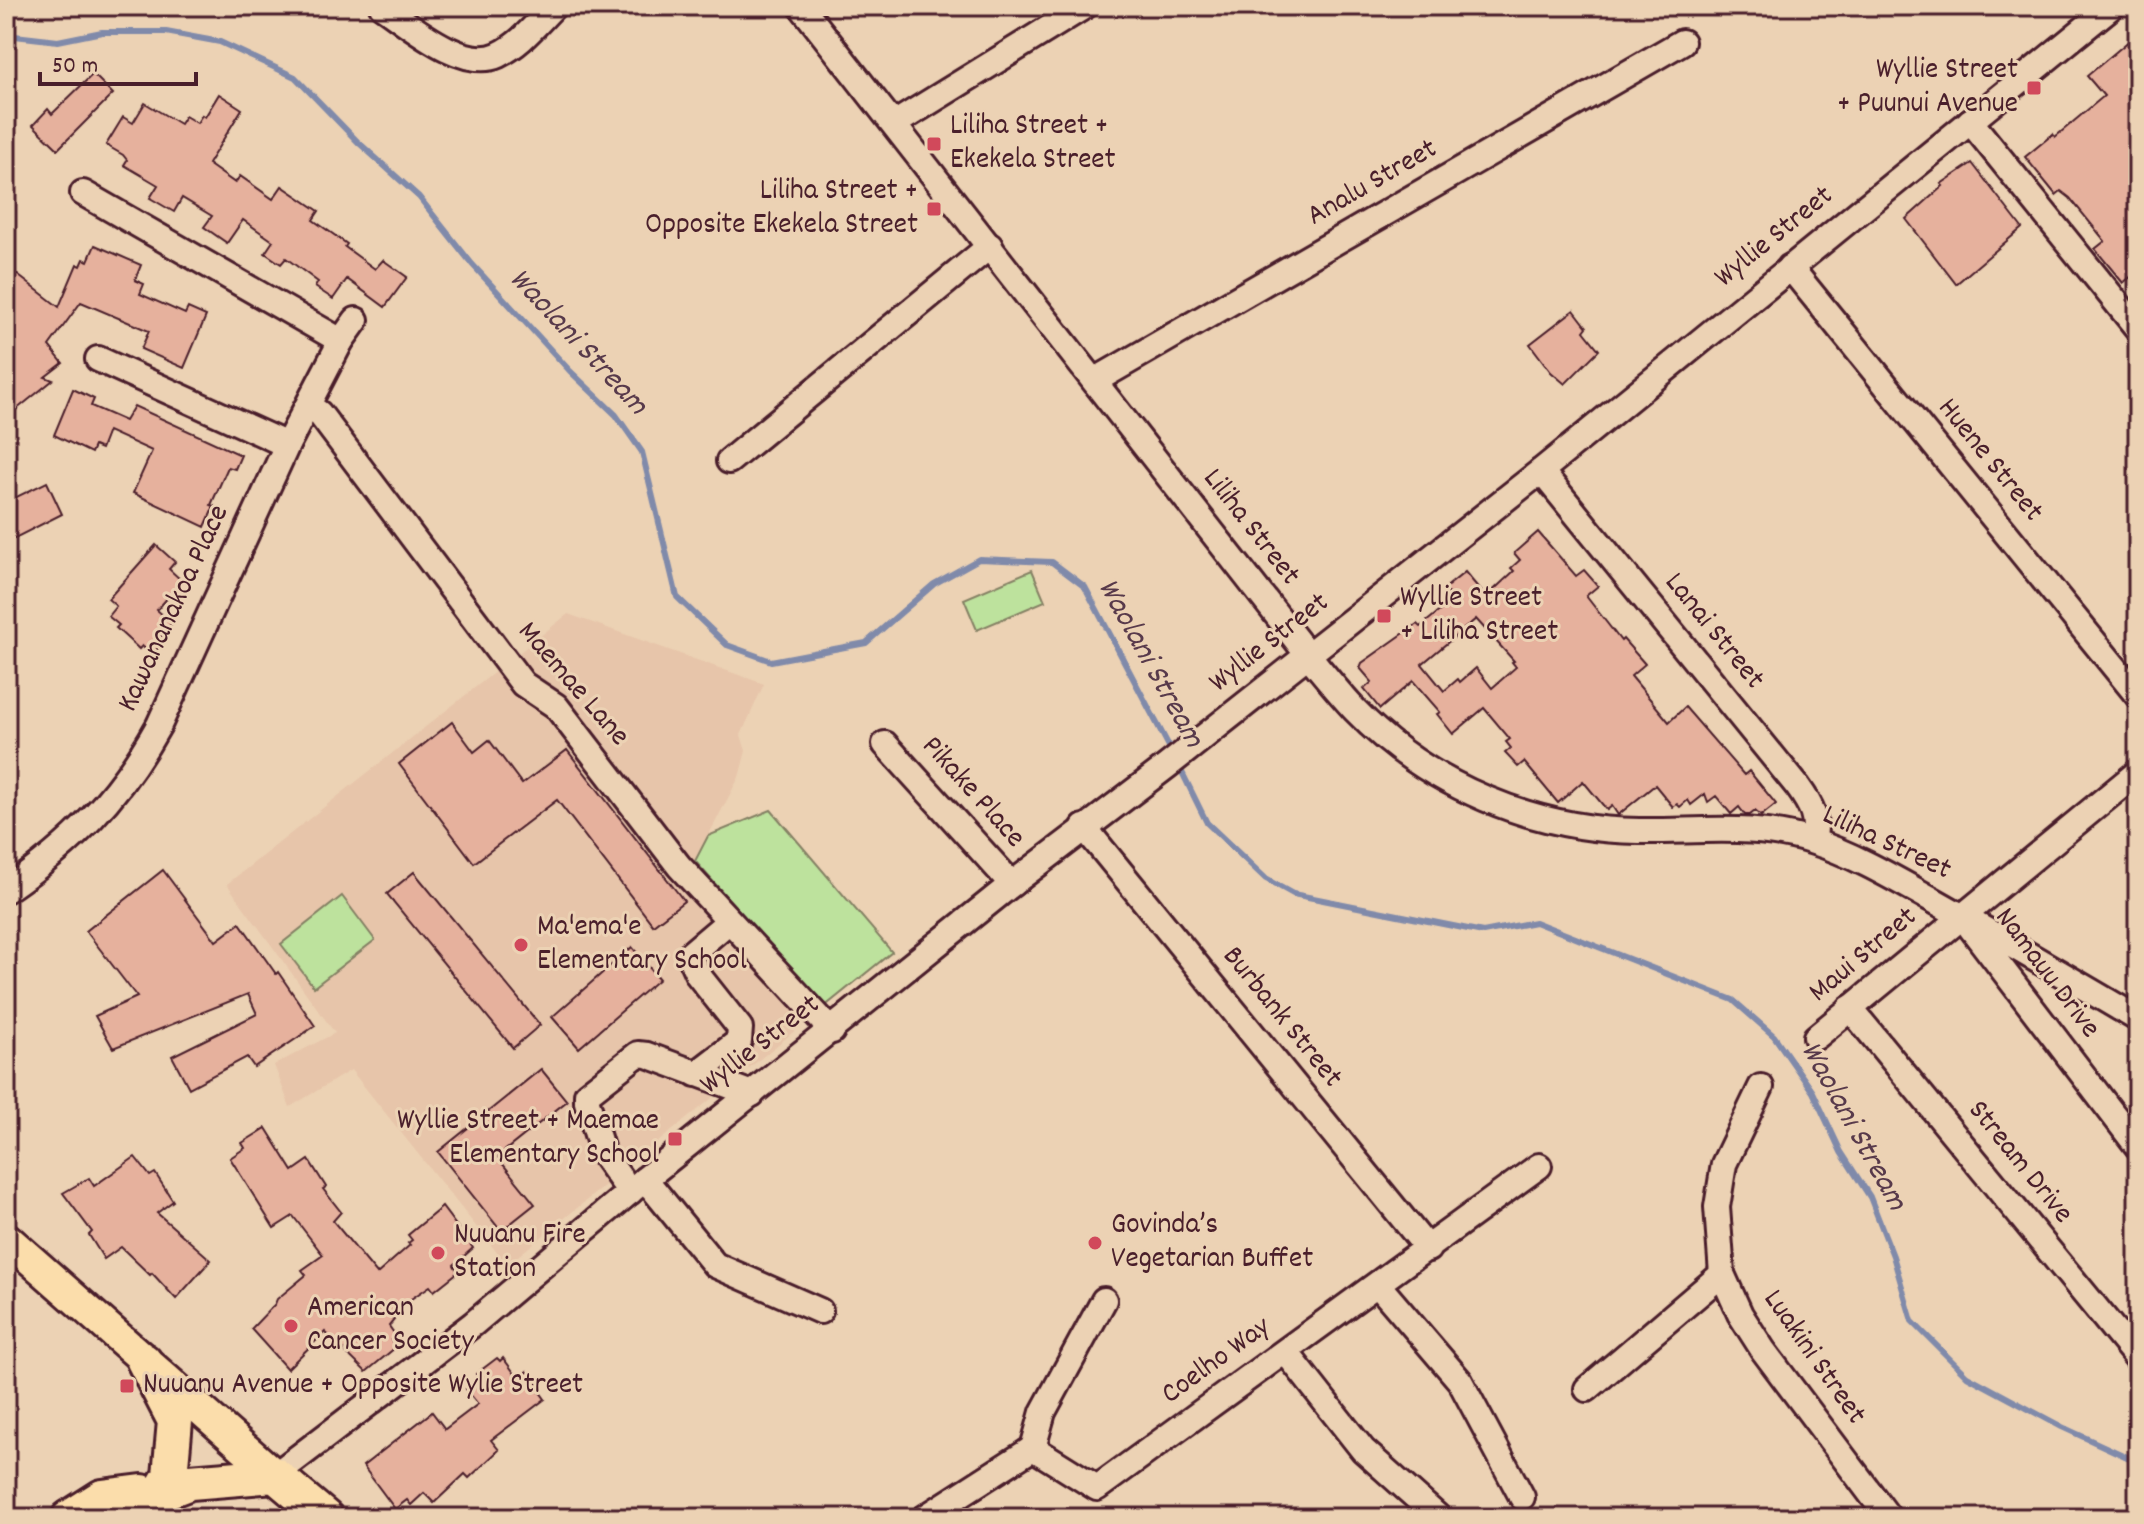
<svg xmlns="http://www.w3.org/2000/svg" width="2144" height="1524" viewBox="0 0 2144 1524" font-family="Dekko,sans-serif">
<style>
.built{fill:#e7c5aa}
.green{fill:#bde29d;stroke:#848064;stroke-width:2}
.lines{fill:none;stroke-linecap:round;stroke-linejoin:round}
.stream{stroke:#808aaa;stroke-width:6}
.building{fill:#e6b19d;stroke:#4a1f2b;stroke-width:2;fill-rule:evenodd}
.minor-casing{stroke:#4a1f2b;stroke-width:30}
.major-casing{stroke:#4a1f2b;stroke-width:36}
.highway-casing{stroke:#4a1f2b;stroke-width:40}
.minor{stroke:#ecd2b4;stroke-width:24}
.major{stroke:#fbddab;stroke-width:30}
.highway{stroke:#fbddab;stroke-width:34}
.poi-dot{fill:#d1495b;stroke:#ecd2b4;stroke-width:3}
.labels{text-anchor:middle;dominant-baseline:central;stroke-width:6;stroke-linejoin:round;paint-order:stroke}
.poi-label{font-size:30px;fill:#4a1f2b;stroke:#ecd2b4;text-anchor:start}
.street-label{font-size:30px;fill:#4a1f2b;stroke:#ecd2b4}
.water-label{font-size:32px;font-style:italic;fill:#583a4b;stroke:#ecd2b4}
</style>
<rect width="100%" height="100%" fill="#ecd2b4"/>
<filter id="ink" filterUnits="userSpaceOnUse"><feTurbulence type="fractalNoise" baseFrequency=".0125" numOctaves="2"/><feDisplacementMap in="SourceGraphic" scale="16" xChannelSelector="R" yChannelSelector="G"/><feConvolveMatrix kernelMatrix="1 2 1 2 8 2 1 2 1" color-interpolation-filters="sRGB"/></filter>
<g filter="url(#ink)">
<path class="built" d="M568,614L764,684L741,735L746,751L739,777L695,861L824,1007L507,1265L351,1070L290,1107L274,1065L335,1033L227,884Z"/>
<g class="green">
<path d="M1032,570L1045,601L977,630L964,599Z"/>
<path d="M771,810L892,952L824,1007L695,861L708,836Z"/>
<path d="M342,896L375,940L314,987L281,944Z"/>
</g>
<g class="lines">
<g class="stream">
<path d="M6,35L58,41L102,32H166L220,42L295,77L358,142L419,197L472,264L570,371L616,415L642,452L677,597L727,645L771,661L866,643L934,584L979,559L1052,562L1085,587L1173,754"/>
<path d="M1178,764L1207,823L1266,879L1293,894L1483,932L1535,922L1733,1000L1774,1036L1813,1092L1841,1152L1870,1197L1893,1256L1912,1321L1967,1376L2062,1427L2138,1462"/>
</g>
</g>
<g class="building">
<path d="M2130,40L2138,50V271L2123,283L2095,249L2105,241L2070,198L2061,191L2056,195L2025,157L2053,134L2055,137L2104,96L2087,76Z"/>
<path d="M93,74L113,94L58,149L33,125L48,109L52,114Z"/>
<path d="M219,94L242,109L208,164L235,183L240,176L273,199L282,186L319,211L313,220L347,244L345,247L375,269L383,260L407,277L385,307L347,279L333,299L315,287L318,282L286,258L281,264L265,253L273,241L243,220L227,243L204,227L212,216L182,198L174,212L150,198L158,185L124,165L127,160L123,155L106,145L123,117L133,123L145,103L180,124L185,116L197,123L202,115L205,117Z"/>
<path d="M1972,163L2022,228L1956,284L1906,219L1943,186L1941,184Z"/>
<path d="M95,245L141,265L135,280L144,284L140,294L185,314L188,308L206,316L184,368L141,349L149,331L81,302L49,346L63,363L45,377L53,380L6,418V266L59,307L77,264L81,266L84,259L88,261Z"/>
<path d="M1574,310L1587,327L1584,331L1599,350L1565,384L1551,372L1530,344Z"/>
<path d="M73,389L94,399L91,406L125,421L134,406L241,455L235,469L228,467L211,505L214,506L205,527L133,493L152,451L108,431L101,449L94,446L91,453L54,435Z"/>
<path d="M47,482L62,514L11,540L6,529V502Z"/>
<path d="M1538,532L1576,576L1584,570L1598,586L1586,596L1621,641L1623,639L1645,664L1631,676L1669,722L1685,707L1744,775L1749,771L1776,804L1761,816L1755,811L1750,815H1745L1739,807L1731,814L1716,796L1708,802L1705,794L1691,805L1688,800L1680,807L1677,804L1673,807L1655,785L1618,815L1612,806L1607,810L1583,781L1558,803L1524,762L1518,767L1505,753L1511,748L1506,742L1510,739L1484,708L1453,734L1437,714L1440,712L1413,681L1380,709L1364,689L1372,682L1360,668L1362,663L1417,624L1420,627L1453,600L1444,589L1465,572L1486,597L1514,571L1511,568L1520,560L1514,553ZM1476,619L1514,661L1512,662L1516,667L1492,688L1476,668L1460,682L1458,679L1444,691L1422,664Z"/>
<path d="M156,545L175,562L169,569L182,581L157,610L172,623L161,635L166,639L152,655L142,646L139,649L116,628L119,625L108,616L116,606L108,599Z"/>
<path d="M452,722L474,752L489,740L522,784L567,750L684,901L653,925L557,800L474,863L399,764Z"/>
<path d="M163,870L216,941L240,923L276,974L278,972L315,1026L254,1067L247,1057L189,1088L172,1056L257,1014L248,994L113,1048L95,1016L137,997L86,931Z"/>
<path d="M414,872L540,1025L513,1048L387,894Z"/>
<path d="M632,947L659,979L579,1048L552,1017Z"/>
<path d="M541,1069L567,1101L497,1157L535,1204L501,1231L438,1152Z"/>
<path d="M266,1128L293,1171L309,1160L326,1187L323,1189L341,1212L333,1221L377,1274L410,1245L408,1243L412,1240L408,1235L442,1207L473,1248L454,1265L458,1272L434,1291L430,1286L389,1314L394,1320L389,1326L396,1336L391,1340L396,1347L366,1372L325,1332L287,1369L251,1329L275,1304L277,1299L306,1275L302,1270L323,1255L293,1216L274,1228L230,1158L245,1148L242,1143Z"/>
<path d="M135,1157L150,1176L155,1173L173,1201L157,1213L211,1260L176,1299L152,1273L150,1275L121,1247L104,1259L89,1235L92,1232L63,1193L89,1178L94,1186Z"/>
<path d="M497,1358L500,1361L503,1358L519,1379L527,1371L542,1390L540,1392L545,1399L491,1440L499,1450L469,1478L465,1474L434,1503L424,1493L411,1505L407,1500L395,1509L363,1466L432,1412L445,1429L478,1404L466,1389L479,1379L476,1374Z"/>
</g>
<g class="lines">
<defs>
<g id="minor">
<path d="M382,6C410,25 463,71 498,55C521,44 536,24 554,6"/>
<path d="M801,6L1308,655C1324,674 1339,693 1355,710C1428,786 1535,830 1639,831C1697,832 1757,823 1814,842C1855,855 1895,879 1933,900C2002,939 2070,979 2138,1019"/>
<path d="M1970,121L2138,329"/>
<path d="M894,124L1085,6"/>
<path d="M83,193L341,341"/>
<path d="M1790,267L2138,696"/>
<path d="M98,359L287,445"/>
<path d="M1096,380L1682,42"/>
<path d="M309,406L319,413L523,684L556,706L679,866L832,1031"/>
<path d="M729,461L990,246"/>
<path d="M1541,471L1798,787C1811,805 1819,819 1813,841"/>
<path d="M885,744L1012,884"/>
<path d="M1084,827L1428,1249"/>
<path d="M6,890C73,844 119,797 159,725L287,445L341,341L356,320"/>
<path d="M1971,928L2138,1147"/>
<path d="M1850,1008L2138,1359"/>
<path d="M1816,1037L2138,772"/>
<path d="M696,1074L739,1041L740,1028L698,975L689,955L728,922"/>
<path d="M1761,1087L1724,1164L1717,1207L1722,1274L1740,1314L1763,1350L1889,1518"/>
<path d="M645,1179L715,1265L820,1311"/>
<path d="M630,1192L603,1154L587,1102V1094L638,1054L647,1055L752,1094"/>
<path d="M1378,1285L1460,1381L1522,1497"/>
<path d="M1286,1352L1363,1450L1437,1516"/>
<path d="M1587,1389L1722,1274"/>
<path d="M1033,1448L1043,1412L1104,1300"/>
<path d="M275,1475L473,1324L645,1179L1012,884L1167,766L1541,471L2112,6"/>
<path d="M924,1518L1033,1448L1097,1488L1539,1166"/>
</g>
<path id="major" d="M6,1238L275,1475"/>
<g id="highway">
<path d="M144,1361L175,1421L170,1476L159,1494"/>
<path d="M69,1518L102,1497L142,1492"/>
<path d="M113,1518L148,1498L190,1482L275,1475L326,1518"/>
</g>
</defs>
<use href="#minor" class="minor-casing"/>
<use href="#major" class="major-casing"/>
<use href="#highway" class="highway-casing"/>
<use href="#minor" class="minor"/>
<use href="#major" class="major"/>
<use href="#highway" class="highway"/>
</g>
</g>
<g class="poi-dot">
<rect x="2026" y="80" width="16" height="16" rx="4"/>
<rect x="926" y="136" width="16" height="16" rx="4"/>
<rect x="926" y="201" width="16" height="16" rx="4"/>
<rect x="1376" y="608" width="16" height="16" rx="4"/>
<circle cx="521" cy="945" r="8"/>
<rect x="667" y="1131" width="16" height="16" rx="4"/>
<circle cx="1095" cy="1243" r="8"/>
<circle cx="438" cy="1253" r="8"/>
<circle cx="291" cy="1326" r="8"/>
<rect x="119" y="1378" width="16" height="16" rx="4"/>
</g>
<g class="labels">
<g class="poi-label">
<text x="2018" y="71" text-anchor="end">Wyllie Street<tspan x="2018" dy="34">+ Puunui Avenue</tspan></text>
<text x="950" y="127">Liliha Street +<tspan x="950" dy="34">Ekekela Street</tspan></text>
<text x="918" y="192" text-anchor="end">Liliha Street +<tspan x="918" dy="34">Opposite Ekekela Street</tspan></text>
<text x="1400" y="599">Wyllie Street<tspan x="1400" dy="34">+ Liliha Street</tspan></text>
<text x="537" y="928">Ma'ema'e<tspan x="537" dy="34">Elementary School</tspan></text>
<text x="659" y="1122" text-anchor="end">Wyllie Street + Maemae<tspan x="659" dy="34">Elementary School</tspan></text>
<text x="1111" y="1226">Govinda’s<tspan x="1111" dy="34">Vegetarian Buffet</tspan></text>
<text x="454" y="1236">Nuuanu Fire<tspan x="454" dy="34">Station</tspan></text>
<text x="307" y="1309">American<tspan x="307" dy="34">Cancer Society</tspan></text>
<text x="143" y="1386">Nuuanu Avenue + Opposite Wylie Street</text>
</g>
<g class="street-label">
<text transform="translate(1373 184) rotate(-30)">Analu Street</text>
<text transform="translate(1775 238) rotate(-39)">Wyllie Street</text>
<text transform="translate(1989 461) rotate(51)">Huene Street</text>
<text transform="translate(1250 528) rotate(52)">Liliha Street</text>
<text transform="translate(175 609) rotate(-65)">Kawananakoa Place</text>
<text transform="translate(1713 632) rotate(51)">Lanai Street</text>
<text transform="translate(1270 644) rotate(-38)">Wyllie Street</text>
<text transform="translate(572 685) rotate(49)">Maemae Lane</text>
<text transform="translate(972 793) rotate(48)">Pikake Place</text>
<text transform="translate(1886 844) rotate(25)">Liliha Street</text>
<text transform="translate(1864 956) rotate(-40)">Maui Street</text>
<text transform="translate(2046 974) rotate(53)">Namauu Drive</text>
<text transform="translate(1281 1018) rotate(51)">Burbank Street</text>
<text transform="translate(761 1046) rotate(-38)">Wyllie Street</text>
<text transform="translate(2019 1163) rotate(51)">Stream Drive</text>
<text transform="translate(1813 1358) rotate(55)">Luakini Street</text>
<text transform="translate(1217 1362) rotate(-36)">Coelho Way</text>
</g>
<g class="water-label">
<text transform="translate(577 343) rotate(47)">Waolani Stream</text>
<text transform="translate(1149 664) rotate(61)">Waolani Stream</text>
<text transform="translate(1852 1127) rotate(61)">Waolani Stream</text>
</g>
</g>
<rect width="2144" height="1524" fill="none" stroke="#ecd2b4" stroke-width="32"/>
<rect x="16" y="16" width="2112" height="1492" fill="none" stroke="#4a1f2b" stroke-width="3" filter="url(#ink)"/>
<path d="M40 72v12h156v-12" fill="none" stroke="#4a1f2b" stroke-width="4"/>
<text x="52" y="72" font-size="24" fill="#4a1f2b" stroke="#ecd2b4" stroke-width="6" paint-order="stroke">50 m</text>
</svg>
